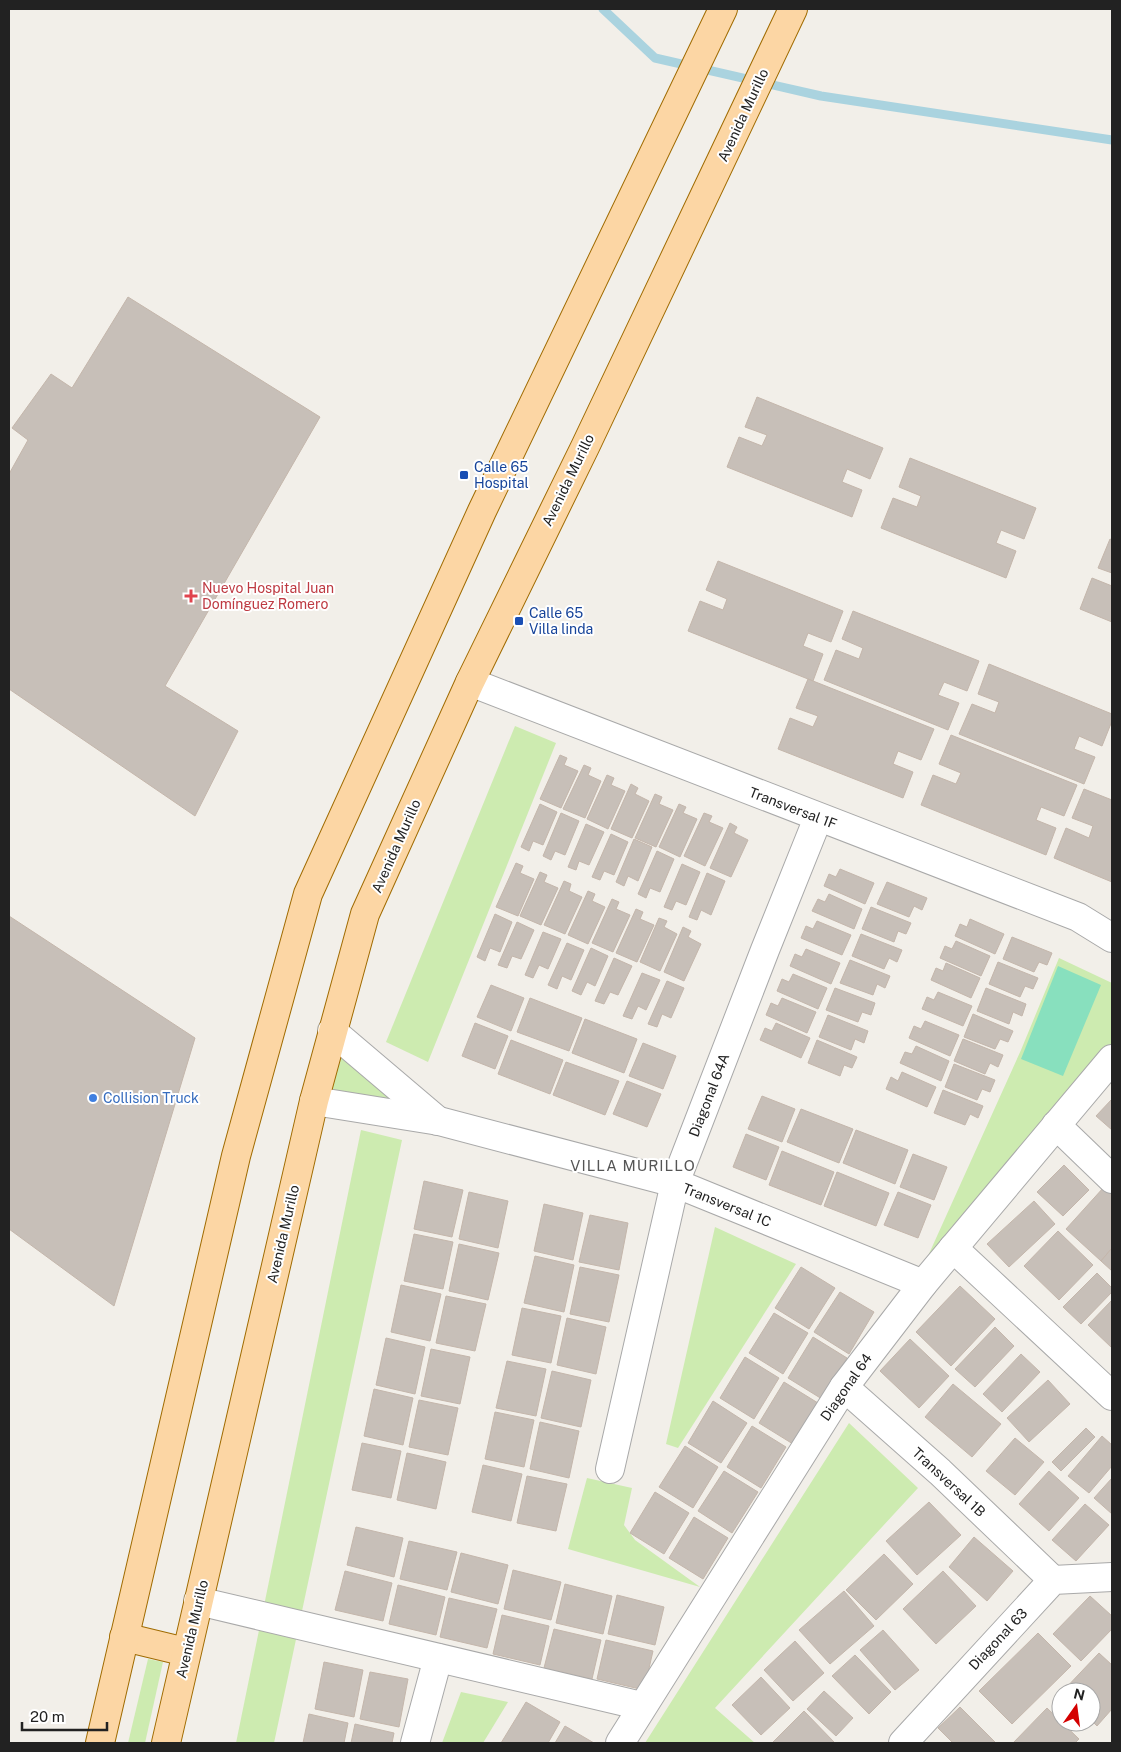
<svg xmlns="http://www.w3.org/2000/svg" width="1121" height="1752" viewBox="0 0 1121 1752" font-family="'Public Sans',sans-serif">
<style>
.grass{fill:#cdebb0}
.pitch{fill:#88e0be}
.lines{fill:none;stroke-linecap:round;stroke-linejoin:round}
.stream{stroke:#aad3df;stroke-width:9}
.building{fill:#c7bfb8;stroke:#c4b6ab}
.minor-casing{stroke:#a9a9a9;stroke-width:30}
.major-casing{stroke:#a06b00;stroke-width:30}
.minor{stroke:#fff;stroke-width:28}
.major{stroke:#fcd6a4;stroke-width:28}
.transit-dot{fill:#1a4fb4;stroke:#fff;stroke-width:2}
.health-dot{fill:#e0444e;stroke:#fff;stroke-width:2}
.shop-dot{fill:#3f7fe0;stroke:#fff;stroke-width:2}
.labels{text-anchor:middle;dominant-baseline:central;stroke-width:4;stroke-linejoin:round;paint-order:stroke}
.street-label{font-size:14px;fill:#222;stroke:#fff}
.transit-label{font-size:14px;fill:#164399;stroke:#fff;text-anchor:start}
.health-label{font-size:14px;fill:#be3a42;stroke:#fff;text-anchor:start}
.shop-label{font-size:14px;fill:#366cbe;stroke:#fff;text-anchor:start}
.neighbourhood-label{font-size:15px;letter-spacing:1px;fill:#555;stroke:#fff}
</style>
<rect width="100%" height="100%" fill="#f2efe9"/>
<g class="grass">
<path d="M515,726L556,743L428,1062L386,1042Z"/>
<path d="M1059,958L1112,983V1048L928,1256L1021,1050Z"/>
<path d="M341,1049L422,1112L329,1089Z"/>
<path d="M361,1130L402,1140L274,1743H236Z"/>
<path d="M715,1227L796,1264L678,1448L666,1444Z"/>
<path d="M849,1423L918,1488L715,1708L755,1743H645Z"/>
<path d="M587,1478L632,1488L624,1525L635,1540L700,1587L568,1549Z"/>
<path d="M148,1659L163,1662L145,1743H128Z"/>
<path d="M461,1692L508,1702L483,1743H442Z"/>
</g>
<path class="pitch" d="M1058,966L1101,985L1063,1076L1021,1059Z"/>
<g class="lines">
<path class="stream" d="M603,9L655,58L821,96L1112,140"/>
</g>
<g class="building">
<path d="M128,297L320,417L165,686L238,731L195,816L9,689V474L28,440L12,428L51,374L72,388Z"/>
<path d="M757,397L883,448L870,479L847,469L842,482L862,490L852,517L727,467L739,437L762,446L767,435L745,427Z"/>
<path d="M910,458L1036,508L1024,539L1001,530L996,543L1016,551L1006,578L881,528L893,498L917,507L921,496L899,487Z"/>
<path d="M1110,539L1112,540V573L1098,568Z"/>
<path d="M718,561L843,611L831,642L808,633L803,646L823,654L813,681L688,631L700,601L723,610L727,599L706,590Z"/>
<path d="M1092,578L1112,586V622L1080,609Z"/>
<path d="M853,611L979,661L967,691L944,682L938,695L959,703L948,730L824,680L836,650L859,659L863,648L842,639Z"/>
<path d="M989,664L1112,714V721L1102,746L1079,736L1074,749L1095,757L1084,784L959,734L972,704L995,713L999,702L978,694Z"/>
<path d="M808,679L934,729L921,760L898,751L893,764L913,772L903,798L778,749L790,718L813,727L818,716L796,708Z"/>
<path d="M951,735L1077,785L1064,816L1041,807L1036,820L1056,828L1046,855L921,805L933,775L956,784L961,773L939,764Z"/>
<path d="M560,755L567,758L564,765L578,771L561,808L540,799Z"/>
<path d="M584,765L591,768L588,775L601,781L585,818L563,809Z"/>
<path d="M607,775L614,778L611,785L625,791L608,829L587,819Z"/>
<path d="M631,784L638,788L635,794L649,801L632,838L611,829Z"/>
<path d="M1084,789L1112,800V882L1054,858L1066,828L1089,838L1093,826L1072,818Z"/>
<path d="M655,794L662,797L659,804L673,810L656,847L635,838Z"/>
<path d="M540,804L557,812L543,845L533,841L529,851L521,847Z"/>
<path d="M679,804L686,807L683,813L697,819L680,857L659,847Z"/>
<path d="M561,813L579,821L565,855L555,851L551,860L543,856Z"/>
<path d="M704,813L712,816L709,822L723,828L705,866L684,856Z"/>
<path d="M730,823L737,827L734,833L748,840L731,877L710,868Z"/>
<path d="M586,824L604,832L589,865L579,861L576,870L568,867Z"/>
<path d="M611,834L628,842L614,875L604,871L600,880L592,877Z"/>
<path d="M634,839L652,847L638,881L628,876L624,886L616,882Z"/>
<path d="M657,851L674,859L660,892L650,888L646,898L638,894Z"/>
<path d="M516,863L523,866L520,873L534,879L518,916L496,907Z"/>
<path d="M682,864L700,872L686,905L676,901L672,910L664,907Z"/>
<path d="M840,869L874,883L865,904L824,886L829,874L836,877Z"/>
<path d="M540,872L547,875L544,882L558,888L541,925L520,916Z"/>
<path d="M707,873L725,881L711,915L701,910L697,920L689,917Z"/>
<path d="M564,881L571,884L569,891L582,897L565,934L544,925Z"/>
<path d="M887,882L927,898L922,910L914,906L909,917L877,904Z"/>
<path d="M588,891L595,894L592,901L605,907L588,944L568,935Z"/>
<path d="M829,894L862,909L854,929L812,911L818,899L825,902Z"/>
<path d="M612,899L619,902L616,909L630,915L613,952L592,943Z"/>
<path d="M871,907L911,923L906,934L898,931L894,942L862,929Z"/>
<path d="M636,909L643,912L640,919L654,925L637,962L616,953Z"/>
<path d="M495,914L512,922L500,952L490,948L485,961L477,957Z"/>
<path d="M9,916L195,1038L114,1306L9,1229Z"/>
<path d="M659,918L667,921L664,927L677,934L660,971L640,962Z"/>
<path d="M970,919L1004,934L995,954L955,936L960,924L967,927Z"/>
<path d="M817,921L851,935L842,955L801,938L806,926L813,929Z"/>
<path d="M517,922L534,930L521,959L512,956L507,968L498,965Z"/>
<path d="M683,927L691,931L688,937L701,944L684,981L664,972Z"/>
<path d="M543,932L561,939L548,969L539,965L533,978L525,975Z"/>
<path d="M861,934L902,950L897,962L889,958L884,969L852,956Z"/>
<path d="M1012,937L1052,953L1047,965L1039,962L1034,972L1003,959Z"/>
<path d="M956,941L990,956L981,976L940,958L945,946L952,949Z"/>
<path d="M567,943L584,950L571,980L562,976L557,989L548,985Z"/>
<path d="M591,948L608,956L595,986L587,982L581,995L572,991Z"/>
<path d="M806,949L840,963L831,984L790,966L795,954L802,957Z"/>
<path d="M614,958L632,966L618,995L610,992L604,1004L595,1001Z"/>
<path d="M850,960L890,976L885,988L877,984L873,995L840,983Z"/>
<path d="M998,962L1038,978L1033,989L1025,986L1020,997L989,984Z"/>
<path d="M946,963L980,978L971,998L931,980L936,968L943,971Z"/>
<path d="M642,973L660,980L646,1010L638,1006L632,1019L623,1016Z"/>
<path d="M793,974L827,988L818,1009L777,991L782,979L789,982Z"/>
<path d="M667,981L684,988L671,1018L662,1014L657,1027L648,1024Z"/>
<path d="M491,985L524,998L511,1031L477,1017Z"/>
<path d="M835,988L875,1003L871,1015L862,1012L858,1022L826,1010Z"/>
<path d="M986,988L1026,1004L1022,1016L1013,1012L1009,1024L977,1011Z"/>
<path d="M938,992L972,1006L963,1026L922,1009L927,997L934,1000Z"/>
<path d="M530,998L582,1018L569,1051L517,1032Z"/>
<path d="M782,998L816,1012L807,1033L766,1015L771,1003L778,1006Z"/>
<path d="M973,1014L1013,1031L1008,1042L1000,1039L995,1049L964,1037Z"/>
<path d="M828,1015L868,1031L864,1043L855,1039L851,1050L819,1037Z"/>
<path d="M585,1019L637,1039L624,1073L572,1053Z"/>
<path d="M925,1021L959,1035L950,1056L909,1038L914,1026L921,1029Z"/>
<path d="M475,1023L508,1036L495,1069L462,1056Z"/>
<path d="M776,1023L810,1038L801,1058L760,1040L765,1028L772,1031Z"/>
<path d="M963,1039L1003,1055L998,1067L990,1063L985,1074L954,1061Z"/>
<path d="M511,1040L563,1060L550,1094L498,1074Z"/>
<path d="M817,1040L857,1057L852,1068L844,1065L840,1076L808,1063Z"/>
<path d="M643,1043L676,1056L663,1089L629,1076Z"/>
<path d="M916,1046L949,1061L941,1081L900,1063L905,1052L912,1054Z"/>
<path d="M566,1062L619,1081L605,1115L553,1095Z"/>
<path d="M954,1064L995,1080L990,1092L982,1089L977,1100L945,1087Z"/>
<path d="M902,1072L936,1087L927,1107L886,1089L891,1077L898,1081Z"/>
<path d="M627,1081L661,1094L647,1127L613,1114Z"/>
<path d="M943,1090L983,1106L978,1118L970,1114L965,1125L934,1113Z"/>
<path d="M762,1096L795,1109L782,1142L748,1129Z"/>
<path d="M1112,1099V1130L1096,1116Z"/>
<path d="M801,1109L853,1129L839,1163L787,1142Z"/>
<path d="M856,1130L908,1150L895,1184L843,1163Z"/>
<path d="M746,1134L779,1147L766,1180L733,1167Z"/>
<path d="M782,1151L834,1172L821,1205L769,1185Z"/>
<path d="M913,1154L947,1167L934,1200L900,1187Z"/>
<path d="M1064,1165L1089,1190L1063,1216L1037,1192Z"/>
<path d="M837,1172L889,1193L876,1226L824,1206Z"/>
<path d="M424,1181L463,1190L452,1237L414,1229Z"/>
<path d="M1104,1187L1112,1194V1248L1101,1261L1066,1229Z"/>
<path d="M469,1192L508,1201L498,1248L459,1239Z"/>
<path d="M898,1192L931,1205L918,1238L884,1225Z"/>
<path d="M1034,1201L1055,1224L1009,1267L987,1244Z"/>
<path d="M544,1204L583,1213L573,1260L534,1251Z"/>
<path d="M590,1215L628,1223L619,1270L579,1262Z"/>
<path d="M1058,1231L1093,1265L1059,1300L1024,1266Z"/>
<path d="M414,1234L453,1242L443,1289L404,1281Z"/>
<path d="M459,1244L499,1253L488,1300L449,1291Z"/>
<path d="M1112,1248V1271L1101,1261Z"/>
<path d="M535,1256L574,1265L564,1312L524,1303Z"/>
<path d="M580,1267L619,1275L609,1322L570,1314Z"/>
<path d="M801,1267L835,1288L809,1329L775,1308Z"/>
<path d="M1097,1273L1112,1288V1292L1081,1324L1063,1307Z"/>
<path d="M401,1285L441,1294L430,1341L391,1332Z"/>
<path d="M960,1286L995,1319L951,1366L916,1332Z"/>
<path d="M840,1292L874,1312L849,1354L814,1332Z"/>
<path d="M446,1296L486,1304L475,1351L436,1343Z"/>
<path d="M1112,1300V1348L1088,1325Z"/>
<path d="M522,1308L561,1316L551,1363L512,1355Z"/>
<path d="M774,1313L808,1333L783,1374L749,1353Z"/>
<path d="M567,1318L606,1327L596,1374L557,1365Z"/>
<path d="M995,1327L1014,1346L975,1387L955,1369Z"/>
<path d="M813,1337L847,1358L822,1399L788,1378Z"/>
<path d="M386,1338L425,1347L415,1394L376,1385Z"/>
<path d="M910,1339L949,1376L919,1408L880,1371Z"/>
<path d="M431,1349L470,1357L460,1404L421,1396Z"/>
<path d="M1021,1354L1040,1372L1002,1412L983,1394Z"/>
<path d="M745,1357L779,1378L754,1419L720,1398Z"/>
<path d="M507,1361L546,1369L536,1416L496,1408Z"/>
<path d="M552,1371L591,1380L581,1427L541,1418Z"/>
<path d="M1048,1380L1070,1404L1029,1442L1007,1418Z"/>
<path d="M784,1382L818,1403L793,1444L759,1423Z"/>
<path d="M953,1384L1001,1424L972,1457L925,1417Z"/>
<path d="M374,1389L413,1398L403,1445L364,1436Z"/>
<path d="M419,1400L458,1408L448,1455L409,1447Z"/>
<path d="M713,1401L747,1423L721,1463L688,1443Z"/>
<path d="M495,1412L534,1420L524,1467L485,1459Z"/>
<path d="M540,1422L579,1431L569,1478L530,1469Z"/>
<path d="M752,1426L786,1447L761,1488L727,1467Z"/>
<path d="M1086,1428L1095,1437L1061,1471L1052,1462Z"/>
<path d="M1102,1436L1112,1445V1466L1089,1493L1068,1476Z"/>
<path d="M1015,1438L1044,1462L1015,1495L986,1471Z"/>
<path d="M362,1443L401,1451L391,1498L352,1490Z"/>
<path d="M685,1446L718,1467L693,1508L659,1487Z"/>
<path d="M407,1453L446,1462L436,1509L397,1500Z"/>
<path d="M483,1465L522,1474L511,1521L472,1512Z"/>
<path d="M724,1471L758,1492L732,1533L698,1511Z"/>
<path d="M1049,1471L1079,1498L1049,1531L1019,1504Z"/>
<path d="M527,1476L567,1484L556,1531L517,1523Z"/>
<path d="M1112,1478V1514L1094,1498Z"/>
<path d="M655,1492L689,1513L664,1554L630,1533Z"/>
<path d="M929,1502L961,1535L917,1575L886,1541Z"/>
<path d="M1085,1504L1109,1525L1076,1561L1052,1540Z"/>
<path d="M694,1517L728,1538L703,1579L669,1558Z"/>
<path d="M356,1527L403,1538L394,1577L347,1565Z"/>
<path d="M974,1537L1013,1571L987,1601L949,1567Z"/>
<path d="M409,1541L457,1552L447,1590L400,1579Z"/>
<path d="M461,1553L508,1565L498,1604L451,1592Z"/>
<path d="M884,1554L913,1584L876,1620L846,1590Z"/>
<path d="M513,1570L561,1582L551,1620L504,1609Z"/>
<path d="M345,1571L392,1583L383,1621L335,1610Z"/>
<path d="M943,1571L976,1606L936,1644L903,1609Z"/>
<path d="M565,1584L612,1596L603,1634L556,1623Z"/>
<path d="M398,1585L445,1597L436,1635L389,1624Z"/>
<path d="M844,1591L874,1626L830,1664L799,1630Z"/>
<path d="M617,1595L664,1607L655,1645L608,1634Z"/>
<path d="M1090,1596L1112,1616V1629L1081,1661L1053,1634Z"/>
<path d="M449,1598L497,1609L487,1648L440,1637Z"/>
<path d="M502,1615L549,1626L540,1665L493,1654Z"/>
<path d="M554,1629L601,1640L592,1679L544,1668Z"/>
<path d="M883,1630L919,1670L895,1690L860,1650Z"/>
<path d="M1038,1633L1071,1666L1012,1724L979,1691Z"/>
<path d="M606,1640L653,1651L644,1690L597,1679Z"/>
<path d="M795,1641L824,1673L793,1701L764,1670Z"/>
<path d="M1099,1653L1112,1665V1709L1097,1726L1091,1720V1692H1062Z"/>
<path d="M855,1655L891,1692L869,1714L832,1676Z"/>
<path d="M324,1662L363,1670L354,1717L315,1709Z"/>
<path d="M370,1672L408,1679L399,1727L360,1719Z"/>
<path d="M761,1677L790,1708L761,1735L732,1705Z"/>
<path d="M824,1691L853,1718L836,1736L807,1709Z"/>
<path d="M526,1702L560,1722L548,1743H501Z"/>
<path d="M960,1707L995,1742L994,1743H953L938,1728Z"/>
<path d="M1047,1708L1079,1739L1075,1743H1013Z"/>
<path d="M804,1711L834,1742L832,1743H772Z"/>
<path d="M309,1714L348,1723L344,1743H303Z"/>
<path d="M355,1724L394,1733L392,1743H351Z"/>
<path d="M565,1726L594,1743H555Z"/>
</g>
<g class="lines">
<defs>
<g id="minor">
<path d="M470,682L1078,917L1112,938"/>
<path d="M332,1031L438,1121"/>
<path d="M314,1101L439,1121L675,1183L923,1284"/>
<path d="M1056,1125L1112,1179"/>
<path d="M953,1248L1112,1396"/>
<path d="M844,1387L940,1472L1053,1580"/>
<path d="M610,1469L675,1183L765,950L818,818"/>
<path d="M198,1601L642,1706"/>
<path d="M415,1743L438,1658"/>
<path d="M620,1743L844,1387L923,1284L1112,1059"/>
<path d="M903,1743L1053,1580L1112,1577"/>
</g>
<g id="major">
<path d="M124,1637L186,1652"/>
<path d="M100,1743L236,1156L308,894L482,511L723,9"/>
<path d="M166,1743L314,1101L365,914L470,682L585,447L793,9"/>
</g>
</defs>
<use href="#minor" class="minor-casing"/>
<use href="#major" class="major-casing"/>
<use href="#minor" class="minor"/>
<use href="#major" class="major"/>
</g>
<g class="transit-dot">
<rect x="459" y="470" width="10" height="10" rx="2.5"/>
<rect x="514" y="616" width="10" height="10" rx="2.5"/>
</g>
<path class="health-dot" d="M188.5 588.5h5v5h5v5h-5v5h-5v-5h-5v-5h5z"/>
<circle class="shop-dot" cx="93" cy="1098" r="5"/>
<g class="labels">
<g class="street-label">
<text transform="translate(743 115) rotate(-65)">Avenida Murillo</text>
<text transform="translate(568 480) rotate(-64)">Avenida Murillo</text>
<text transform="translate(793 808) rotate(21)">Transversal 1F</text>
<text transform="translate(396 846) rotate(-66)">Avenida Murillo</text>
<text transform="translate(709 1095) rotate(-69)">Diagonal 64A</text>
<text transform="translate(727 1205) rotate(22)">Transversal 1C</text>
<text transform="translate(283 1234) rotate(-77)">Avenida Murillo</text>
<text transform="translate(846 1387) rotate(-55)">Diagonal 64</text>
<text transform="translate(949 1482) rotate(43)">Transversal 1B</text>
<text transform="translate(192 1629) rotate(-77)">Avenida Murillo</text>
<text transform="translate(998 1639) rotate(-47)">Diagonal 63</text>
</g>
<g class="transit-label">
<text x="474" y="467">Calle 65<tspan x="474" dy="16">Hospital</tspan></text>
<text x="529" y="613">Calle 65<tspan x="529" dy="16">Villa linda</tspan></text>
</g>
<g class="health-label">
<text x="202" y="588">Nuevo Hospital Juan<tspan x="202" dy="16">Domínguez Romero</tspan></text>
</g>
<g class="shop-label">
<text x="103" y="1098">Collision Truck</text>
</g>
<g class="neighbourhood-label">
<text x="633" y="1165">VILLA MURILLO</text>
</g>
</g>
<rect width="1121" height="1752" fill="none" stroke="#222222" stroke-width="20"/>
<g transform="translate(1076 1707) rotate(14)"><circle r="24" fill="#ffffff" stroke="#a7a7a7"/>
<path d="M0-4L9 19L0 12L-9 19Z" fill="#d40000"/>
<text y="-8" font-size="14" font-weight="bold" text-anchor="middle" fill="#222222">N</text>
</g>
<path d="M22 1722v8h85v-8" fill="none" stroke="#222222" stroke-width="2.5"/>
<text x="30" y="1722" font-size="15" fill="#222222" stroke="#ffffff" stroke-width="4" paint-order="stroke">20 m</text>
</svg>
